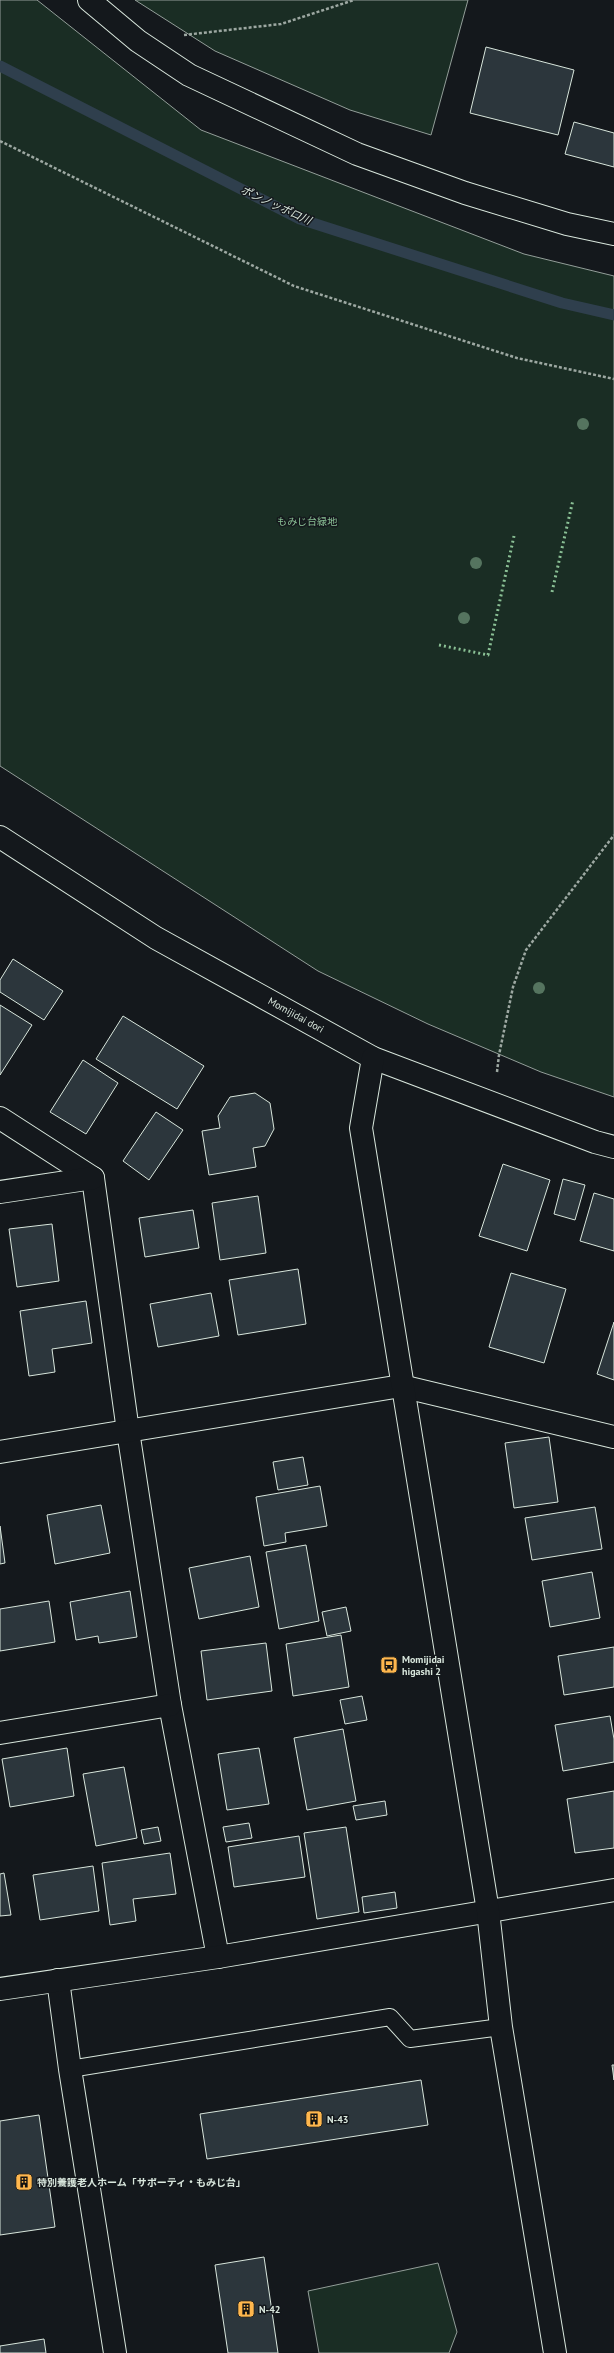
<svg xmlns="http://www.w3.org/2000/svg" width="614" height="2353" viewBox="0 0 614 2353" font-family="'PT Sans','Noto Sans JP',sans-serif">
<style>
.green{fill:#1a2d24;stroke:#939e99}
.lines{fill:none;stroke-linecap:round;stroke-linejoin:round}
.stream{stroke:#2f3f4d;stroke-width:11}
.building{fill:#2c363c;stroke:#d8e6dc}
.lane-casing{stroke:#d8e6dc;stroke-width:18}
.street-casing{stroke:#d8e6dc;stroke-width:24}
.secondary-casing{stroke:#d8e6dc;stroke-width:24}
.path{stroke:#9da8a2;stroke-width:2.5;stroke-dasharray:3 2;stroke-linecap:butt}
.lane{stroke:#14181c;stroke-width:16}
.street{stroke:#14181c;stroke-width:22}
.secondary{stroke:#14181c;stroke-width:22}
.hedge{stroke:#8ac095;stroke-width:3;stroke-dasharray:2 3;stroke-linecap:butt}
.tree{fill:#55745f}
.labels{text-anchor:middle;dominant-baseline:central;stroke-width:3;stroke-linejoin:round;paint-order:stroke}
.park-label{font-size:10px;fill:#8ac095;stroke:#14181c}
.street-label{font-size:10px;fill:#d8e6dc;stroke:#14181c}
.poi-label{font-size:10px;font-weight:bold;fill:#d8e6dc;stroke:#14181c;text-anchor:start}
.water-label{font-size:11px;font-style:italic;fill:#d8e6dc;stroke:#14181c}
</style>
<rect width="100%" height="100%" fill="#14181c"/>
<g class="green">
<path d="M0,0H37L201,130L524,254L614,276V1097L541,1072L428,1024L318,971L0,766Z"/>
<path d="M135,0H468L431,135L350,110L215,51Z"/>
<path d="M438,2263L457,2332L449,2353H319L308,2291Z"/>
</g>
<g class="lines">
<path class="stream" d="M0,66L300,219L562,303L614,315"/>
</g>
<g class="building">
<path d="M486,47L574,70L558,135L470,113Z"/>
<path d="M574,122L614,133V167L565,154Z"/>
<path d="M13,959L63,991L44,1020L0,992V980Z"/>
<path d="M0,1005L32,1025L0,1075Z"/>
<path d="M123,1016L204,1066L177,1109L96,1059Z"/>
<path d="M83,1060L118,1083L86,1134L50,1112Z"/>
<path d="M255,1093L270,1103L274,1129L265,1146L253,1148L256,1167L209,1175L202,1131L220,1128L218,1116L230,1097Z"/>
<path d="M156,1112L183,1130L149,1180L123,1161Z"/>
<path d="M503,1164L550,1180L527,1251L479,1236Z"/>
<path d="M563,1179L585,1185L575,1220L554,1214Z"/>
<path d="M594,1193L614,1199V1251L580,1241Z"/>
<path d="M258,1196L266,1253L220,1260L212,1203Z"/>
<path d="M193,1210L199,1248L145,1257L139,1218Z"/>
<path d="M52,1224L59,1281L17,1287L9,1229Z"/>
<path d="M298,1269L306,1324L238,1335L229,1280Z"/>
<path d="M511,1273L566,1289L544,1363L489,1347Z"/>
<path d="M211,1293L219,1336L158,1347L150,1304Z"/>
<path d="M86,1301L92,1343L52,1349L55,1372L29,1376L20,1311Z"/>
<path d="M614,1322V1380L597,1374Z"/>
<path d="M549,1437L558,1502L514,1508L505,1443Z"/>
<path d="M303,1457L308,1485L278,1490L273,1462Z"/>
<path d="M320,1486L327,1526L285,1533L286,1542L264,1546L256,1497Z"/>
<path d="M101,1505L110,1553L55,1564L47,1515Z"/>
<path d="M595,1507L602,1549L532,1560L525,1518Z"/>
<path d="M0,1526L5,1563L0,1564Z"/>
<path d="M306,1545L319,1621L279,1629L266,1552Z"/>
<path d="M250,1556L259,1607L199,1619L189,1568Z"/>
<path d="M592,1572L600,1618L550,1627L542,1581Z"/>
<path d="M130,1591L137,1637L99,1643L98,1636L76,1640L70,1602Z"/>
<path d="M49,1601L55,1642L0,1651V1609Z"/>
<path d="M346,1607L351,1631L327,1636L322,1612Z"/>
<path d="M341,1635L349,1687L293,1696L286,1644Z"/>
<path d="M266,1643L272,1691L207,1700L201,1651Z"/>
<path d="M614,1647V1687L564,1695L558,1656Z"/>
<path d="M362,1696L367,1720L345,1724L340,1700Z"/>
<path d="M610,1716L614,1739V1762L563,1771L555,1725Z"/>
<path d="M343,1729L356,1801L307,1810L294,1738Z"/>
<path d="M67,1748L74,1796L10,1807L2,1759Z"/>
<path d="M259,1748L269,1804L227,1810L218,1754Z"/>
<path d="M124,1767L137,1838L96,1846L83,1774Z"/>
<path d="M614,1791V1848L575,1853L567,1799Z"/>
<path d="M385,1801L387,1815L356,1820L353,1806Z"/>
<path d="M249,1823L252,1838L226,1842L223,1827Z"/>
<path d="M158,1827L161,1841L144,1844L141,1830Z"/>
<path d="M346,1827L359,1912L317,1919L304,1833Z"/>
<path d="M299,1836L305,1877L234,1887L228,1847Z"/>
<path d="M170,1853L176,1894L133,1899L136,1921L110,1925L102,1863Z"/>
<path d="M93,1866L99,1911L40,1920L33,1875Z"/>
<path d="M4,1873L11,1915L0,1916V1874Z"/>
<path d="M395,1892L397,1908L364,1913L362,1897Z"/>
<path d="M612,2065H614V2080Z"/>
<path d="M421,2080L428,2125L207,2159L200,2114Z"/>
<path d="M39,2115L55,2227L0,2235V2121Z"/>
<path d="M264,2257L278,2353H228L215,2265Z"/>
<path d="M44,2339L46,2353H0V2346Z"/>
</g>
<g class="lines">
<defs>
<path id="lane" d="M70,2069L390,2017L410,2039L501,2027"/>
<g id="street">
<path d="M89,0L138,41L189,75L357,154L465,193L567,224L614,234"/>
<path d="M0,1118L93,1178L128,1431L170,1705L218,1957"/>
<path d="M0,1192L93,1178"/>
<path d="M0,1452L401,1386L614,1437"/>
<path d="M0,1733L170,1705"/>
<path d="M58,1980L70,2069L115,2353"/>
<path d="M0,1989L218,1957L614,1890"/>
</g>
<g id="secondary">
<path d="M0,837L156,938L373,1058L595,1142L614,1147"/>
<path d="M373,1058L361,1128L488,1911L501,2027L555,2353"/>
</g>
</defs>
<use href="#lane" class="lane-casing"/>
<use href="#street" class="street-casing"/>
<use href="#secondary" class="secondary-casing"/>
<g class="path">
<path d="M184,35L281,24L354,0"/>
<path d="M0,141L294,286L517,358L614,379"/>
<path d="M497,1072L499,1055L513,987L526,950L614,835"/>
</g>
<use href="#lane" class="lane"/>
<use href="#street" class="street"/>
<use href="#secondary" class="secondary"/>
<g class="hedge">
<path d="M552,592L573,500"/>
<path d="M439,645L488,655L514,536"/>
</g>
</g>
<g class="tree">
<circle cx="583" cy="424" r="6"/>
<circle cx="476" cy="563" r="6"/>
<circle cx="464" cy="618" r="6"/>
<circle cx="539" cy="988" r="6"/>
</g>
<defs>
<symbol id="bus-square" viewBox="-11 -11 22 22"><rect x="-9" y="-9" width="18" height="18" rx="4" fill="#ffb74d" stroke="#14181c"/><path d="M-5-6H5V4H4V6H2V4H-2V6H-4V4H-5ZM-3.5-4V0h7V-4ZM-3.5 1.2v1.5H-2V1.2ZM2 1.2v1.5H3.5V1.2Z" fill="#111"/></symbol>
<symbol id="building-square" viewBox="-11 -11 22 22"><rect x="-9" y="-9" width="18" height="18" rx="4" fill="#ffb74d" stroke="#14181c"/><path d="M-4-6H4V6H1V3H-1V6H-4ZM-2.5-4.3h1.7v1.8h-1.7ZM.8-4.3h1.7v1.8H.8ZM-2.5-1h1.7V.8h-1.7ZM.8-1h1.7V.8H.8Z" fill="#111"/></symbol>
</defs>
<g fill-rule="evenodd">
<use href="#bus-square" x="379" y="1655" width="20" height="20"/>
<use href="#building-square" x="304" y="2109" width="20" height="20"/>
<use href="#building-square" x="14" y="2172" width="20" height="20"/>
<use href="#building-square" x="236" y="2299" width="20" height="20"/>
</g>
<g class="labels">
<g class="park-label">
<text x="307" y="521">もみじ台緑地</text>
</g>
<g class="street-label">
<text transform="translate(296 1015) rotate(29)">Momijidai dori</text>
</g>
<g class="poi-label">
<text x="402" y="1659">Momijidai<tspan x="402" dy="12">higashi 2</tspan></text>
<text x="327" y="2119">N-43</text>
<text x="37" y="2182">特別養護老人ホーム「サポーティ・もみじ台」</text>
<text x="259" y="2309">N-42</text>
</g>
<g class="water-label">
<text transform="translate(276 205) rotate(25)">ポンノッポロ川</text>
</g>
</g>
</svg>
